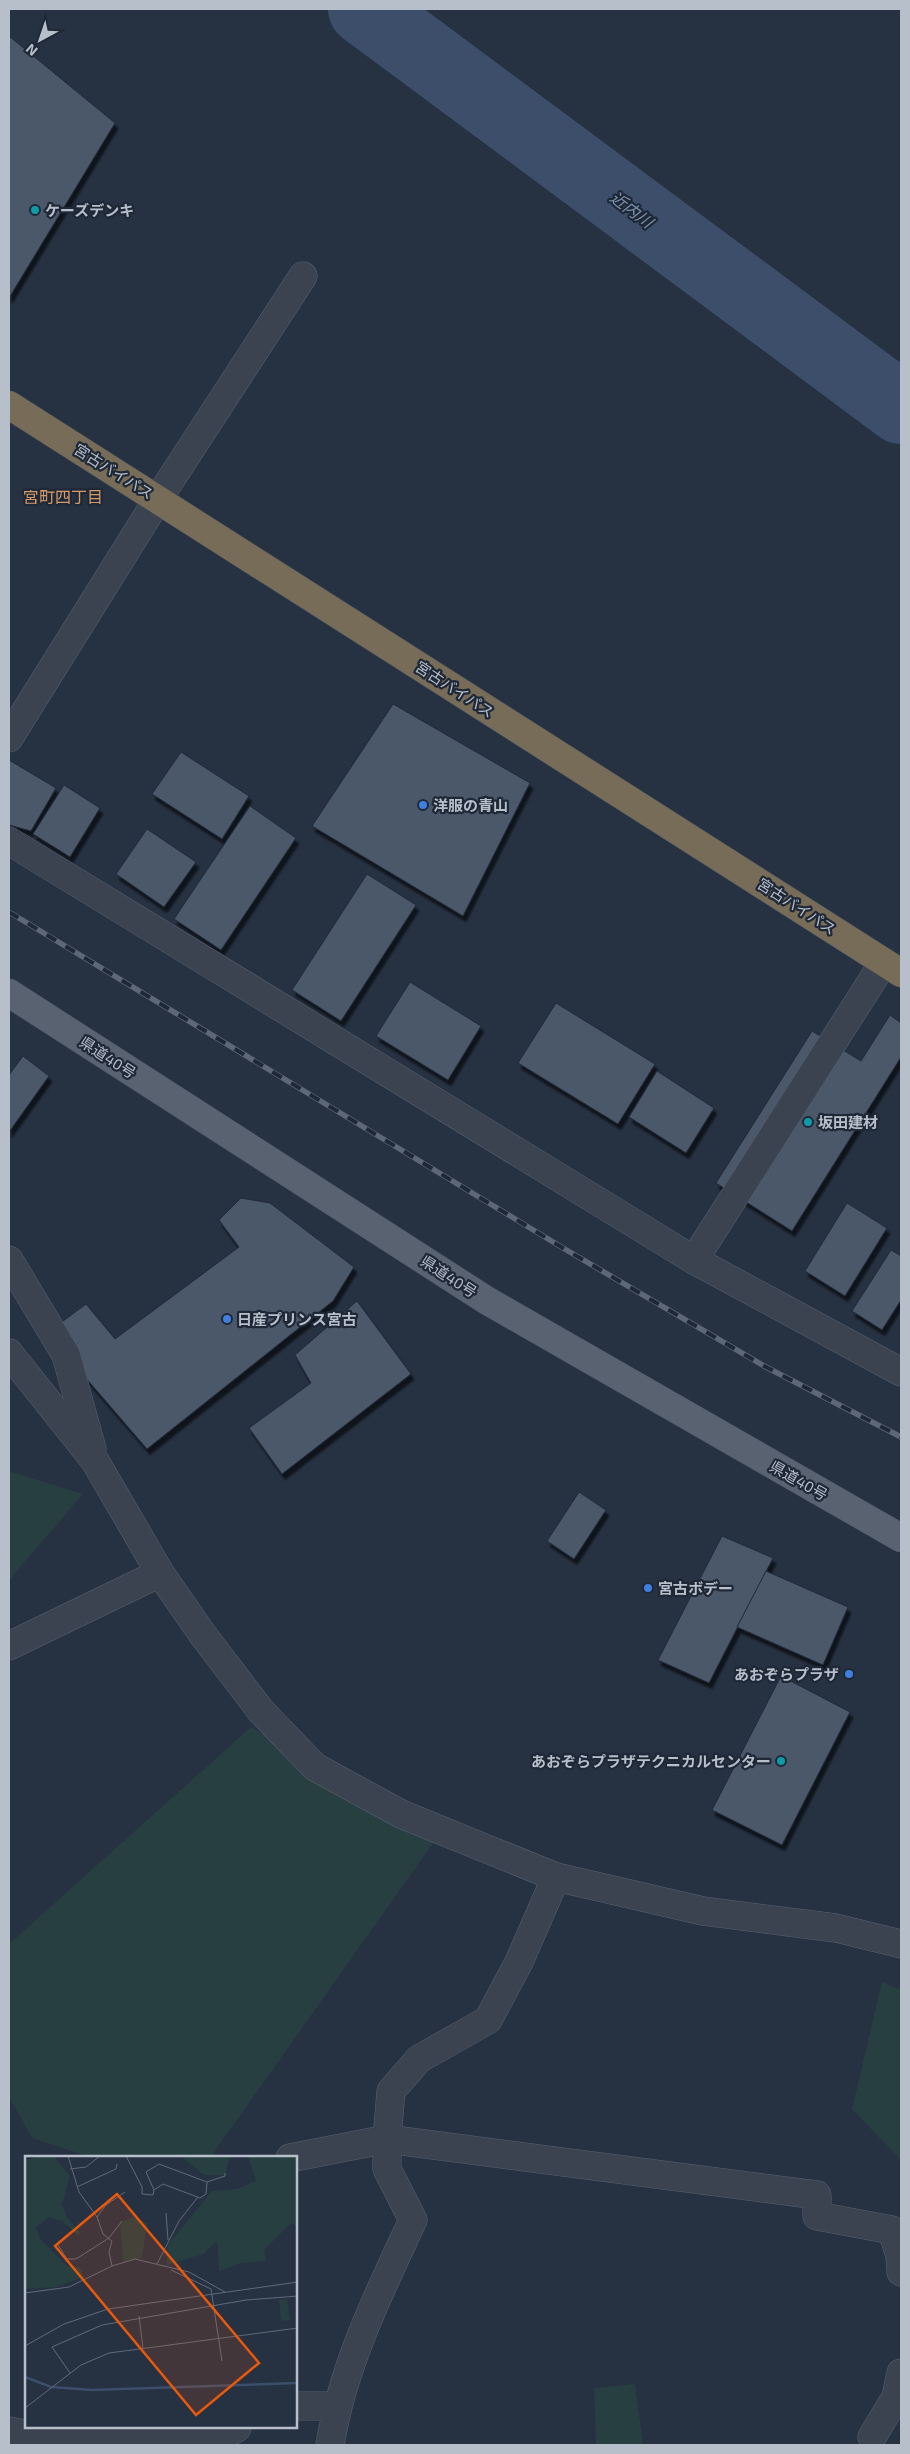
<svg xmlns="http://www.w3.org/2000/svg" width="910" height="2454" viewBox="0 0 910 2454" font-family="'Exo 2','Noto Sans JP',sans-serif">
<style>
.green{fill:#283f42}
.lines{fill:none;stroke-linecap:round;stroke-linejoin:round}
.river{stroke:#3c4e6a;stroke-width:72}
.building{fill:#4c586a;stroke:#212a39;filter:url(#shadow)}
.minor-casing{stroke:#58616f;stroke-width:29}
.major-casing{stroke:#444c5b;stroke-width:29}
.highway-casing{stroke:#454e5c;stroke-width:29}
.minor{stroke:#3b4351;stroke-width:28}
.major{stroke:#596271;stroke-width:28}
.highway{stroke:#776c58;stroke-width:28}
.rail-casing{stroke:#5d6778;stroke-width:5.5}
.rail{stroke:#1f2837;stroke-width:4;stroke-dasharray:11;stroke-linecap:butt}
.culture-dot{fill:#0f9aa8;stroke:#1f2837;stroke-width:2}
.shop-dot{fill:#3f7fe0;stroke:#1f2837;stroke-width:2}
.labels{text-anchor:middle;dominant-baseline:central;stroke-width:4.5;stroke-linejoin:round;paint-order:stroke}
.poi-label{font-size:15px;font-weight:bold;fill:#b7bfcb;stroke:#1f2837;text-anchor:start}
.street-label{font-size:15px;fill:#b7bfcb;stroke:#1f2837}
.water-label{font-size:16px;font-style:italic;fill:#7f94b2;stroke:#1f2837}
.neighbourhood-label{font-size:16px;fill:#d69b68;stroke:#1f2837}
.inset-river{fill:none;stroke:#3c4e6a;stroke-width:2.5}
.inset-road{fill:none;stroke:#606a79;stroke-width:1}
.view{fill:#e8590c;fill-opacity:0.15;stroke:#e8590c;stroke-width:2.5}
.inset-edge{fill:none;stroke:#b7bfcb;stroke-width:2.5}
</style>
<defs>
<filter id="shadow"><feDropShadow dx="3" dy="5.5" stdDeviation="1" flood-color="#0009"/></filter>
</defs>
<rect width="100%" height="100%" fill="#263142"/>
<g class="green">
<path d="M9,1471L83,1494L9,1580Z"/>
<path d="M251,1727L436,1839L210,2158H93L32,2138L9,2097V1944Z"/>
<path d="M882,1982L901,1990V2160L852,2109Z"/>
<path d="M635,2384L643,2445H596L594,2388Z"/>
</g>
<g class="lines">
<path class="river" d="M364,9L901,408"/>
</g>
<g class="building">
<path d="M9,36L115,123L9,298Z"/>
<path d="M393,704L530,783L463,916L312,826Z"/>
<path d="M181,752L249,796L222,839L152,794Z"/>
<path d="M9,760L56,788L31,831L9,825Z"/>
<path d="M64,785L100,808L70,857L33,834Z"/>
<path d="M250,806L296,838L221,950L174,919Z"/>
<path d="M147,829L196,862L164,907L116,874Z"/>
<path d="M367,874L416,905L341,1021L292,990Z"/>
<path d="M410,982L481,1026L448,1080L376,1036Z"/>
<path d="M556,1003L655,1064L618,1124L518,1063Z"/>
<path d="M890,1015L901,1023V1057L792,1231L716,1183L812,1031L861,1061Z"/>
<path d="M23,1056L49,1076L9,1132V1075Z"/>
<path d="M657,1071L714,1108L686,1153L629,1117Z"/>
<path d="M241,1198L270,1203L354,1267L333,1301L147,1449L47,1333L86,1304L115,1339L239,1247L219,1220Z"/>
<path d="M847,1203L887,1228L845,1296L805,1271Z"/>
<path d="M891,1250L901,1256V1300L882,1330L852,1311Z"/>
<path d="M357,1301L411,1374L282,1474L249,1428L311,1383L295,1355Z"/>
<path d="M579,1492L606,1510L574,1559L547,1541Z"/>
<path d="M722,1536L773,1558L709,1683L658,1660Z"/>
<path d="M766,1571L848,1607L823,1665L737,1627Z"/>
<path d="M781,1676L850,1712L782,1845L712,1810Z"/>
</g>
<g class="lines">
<defs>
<g id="minor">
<path d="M9,738L158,499L303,276"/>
<path d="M9,841L694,1260L901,1372"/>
<path d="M9,1260L66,1355L92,1449"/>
<path d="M694,1260L884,962"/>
<path d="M9,1353L95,1461L160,1573L203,1635L261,1711L315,1767L401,1814L556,1877L703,1911L836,1928L901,1944"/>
<path d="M9,1646L160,1573"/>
<path d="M290,2158L387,2139L817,2195V2216L892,2230L900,2256L901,2272"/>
<path d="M296,2406H337"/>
<path d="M9,2431L61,2441L179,2440L223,2435L237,2428"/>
<path d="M872,2437L896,2397L901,2373"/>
<path d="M330,2445C343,2365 379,2293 413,2220L387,2169V2139L391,2091L419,2059L488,2020L519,1962L556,1877"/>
</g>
<path id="major" d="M9,993L486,1300L901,1538"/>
<path id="highway" d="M9,405L901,973"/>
</defs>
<use href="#minor" class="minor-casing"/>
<use href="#major" class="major-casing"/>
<use href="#highway" class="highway-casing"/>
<use href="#minor" class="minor"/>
<use href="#major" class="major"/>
<use href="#highway" class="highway"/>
<defs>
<path id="rail" d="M9,912L563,1248L764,1366L901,1437"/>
</defs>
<use href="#rail" class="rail-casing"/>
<use href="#rail" class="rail"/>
</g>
<g class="culture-dot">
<circle cx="35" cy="210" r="5"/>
<circle cx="808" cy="1122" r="5"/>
<circle cx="781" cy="1761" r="5"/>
</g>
<g class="shop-dot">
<circle cx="423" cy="805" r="5"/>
<circle cx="227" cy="1319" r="5"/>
<circle cx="648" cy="1588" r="5"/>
<circle cx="849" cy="1674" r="5"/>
</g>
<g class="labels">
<g class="poi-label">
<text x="45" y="210">ケーズデンキ</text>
<text x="433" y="805">洋服の青山</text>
<text x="818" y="1122">坂田建材</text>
<text x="237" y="1319">日産プリンス宮古</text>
<text x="658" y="1588">宮古ボデー</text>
<text x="839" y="1674" text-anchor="end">あおぞらプラザ</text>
<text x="771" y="1761" text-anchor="end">あおぞらプラザテクニカルセンター</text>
</g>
<g class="street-label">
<text transform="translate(114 471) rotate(32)">宮古バイパス</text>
<text transform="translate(455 689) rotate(33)">宮古バイパス</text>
<text transform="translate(797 906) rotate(33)">宮古バイパス</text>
<text transform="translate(108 1057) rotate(33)">県道40号</text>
<text transform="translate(449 1276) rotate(33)">県道40号</text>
<text transform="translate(799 1480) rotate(30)">県道40号</text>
</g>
<g class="water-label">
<text transform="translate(632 209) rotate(37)">近内川</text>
</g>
<g class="neighbourhood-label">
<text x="63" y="496">宮町四丁目</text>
</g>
</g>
<g transform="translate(25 2156)">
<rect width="272" height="272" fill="#263142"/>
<path d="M13,0H29L45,20L37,48L42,61L55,77L53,79L37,65L24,61L11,71L15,83L41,109L54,111L59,121L31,131L0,133V5ZM156,0H204L201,19H179ZM223,0H272V70L266,67L239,94L241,105L216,107L194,115L192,85L178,98L142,109V90L187,35L212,33L231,25ZM108,61L122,67L117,102L98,105L95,67ZM262,143L265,164L256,165L254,144Z" fill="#283f42"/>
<path class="inset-river" d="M0,221L26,231L67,234L273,227"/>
<path class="inset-road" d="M43,0L54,36L72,61L78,78L87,85L84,96L87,110M101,0L117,31V38L128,39L129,34L138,28L175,42L181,38L182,26L200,20V17M45,13L61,11L75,0M52,31L91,13L92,8M129,34L121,16L134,8L182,26M141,57L143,84M72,61L81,49L100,36M33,89L42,103H51L84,82L97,65M132,108L154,65L173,41M146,114L186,133L197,205M0,137L44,131L87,110L110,103L164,116L200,136M114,160L118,192M0,190L39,168L83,153L273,126M45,217L27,191L77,169L221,144L273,140M0,252L56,209L84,197L273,172"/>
<path class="view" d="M92,38L234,207L171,259L30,90Z"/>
<rect width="272" height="272" class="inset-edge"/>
</g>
<rect width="910" height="2454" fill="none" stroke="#b7bfcb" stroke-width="20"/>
<g transform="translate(40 40) rotate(220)" stroke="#1f2837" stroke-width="4" paint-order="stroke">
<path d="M0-4L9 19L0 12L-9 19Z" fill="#b7bfcb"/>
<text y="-8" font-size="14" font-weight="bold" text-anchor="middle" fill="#b7bfcb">N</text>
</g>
</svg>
